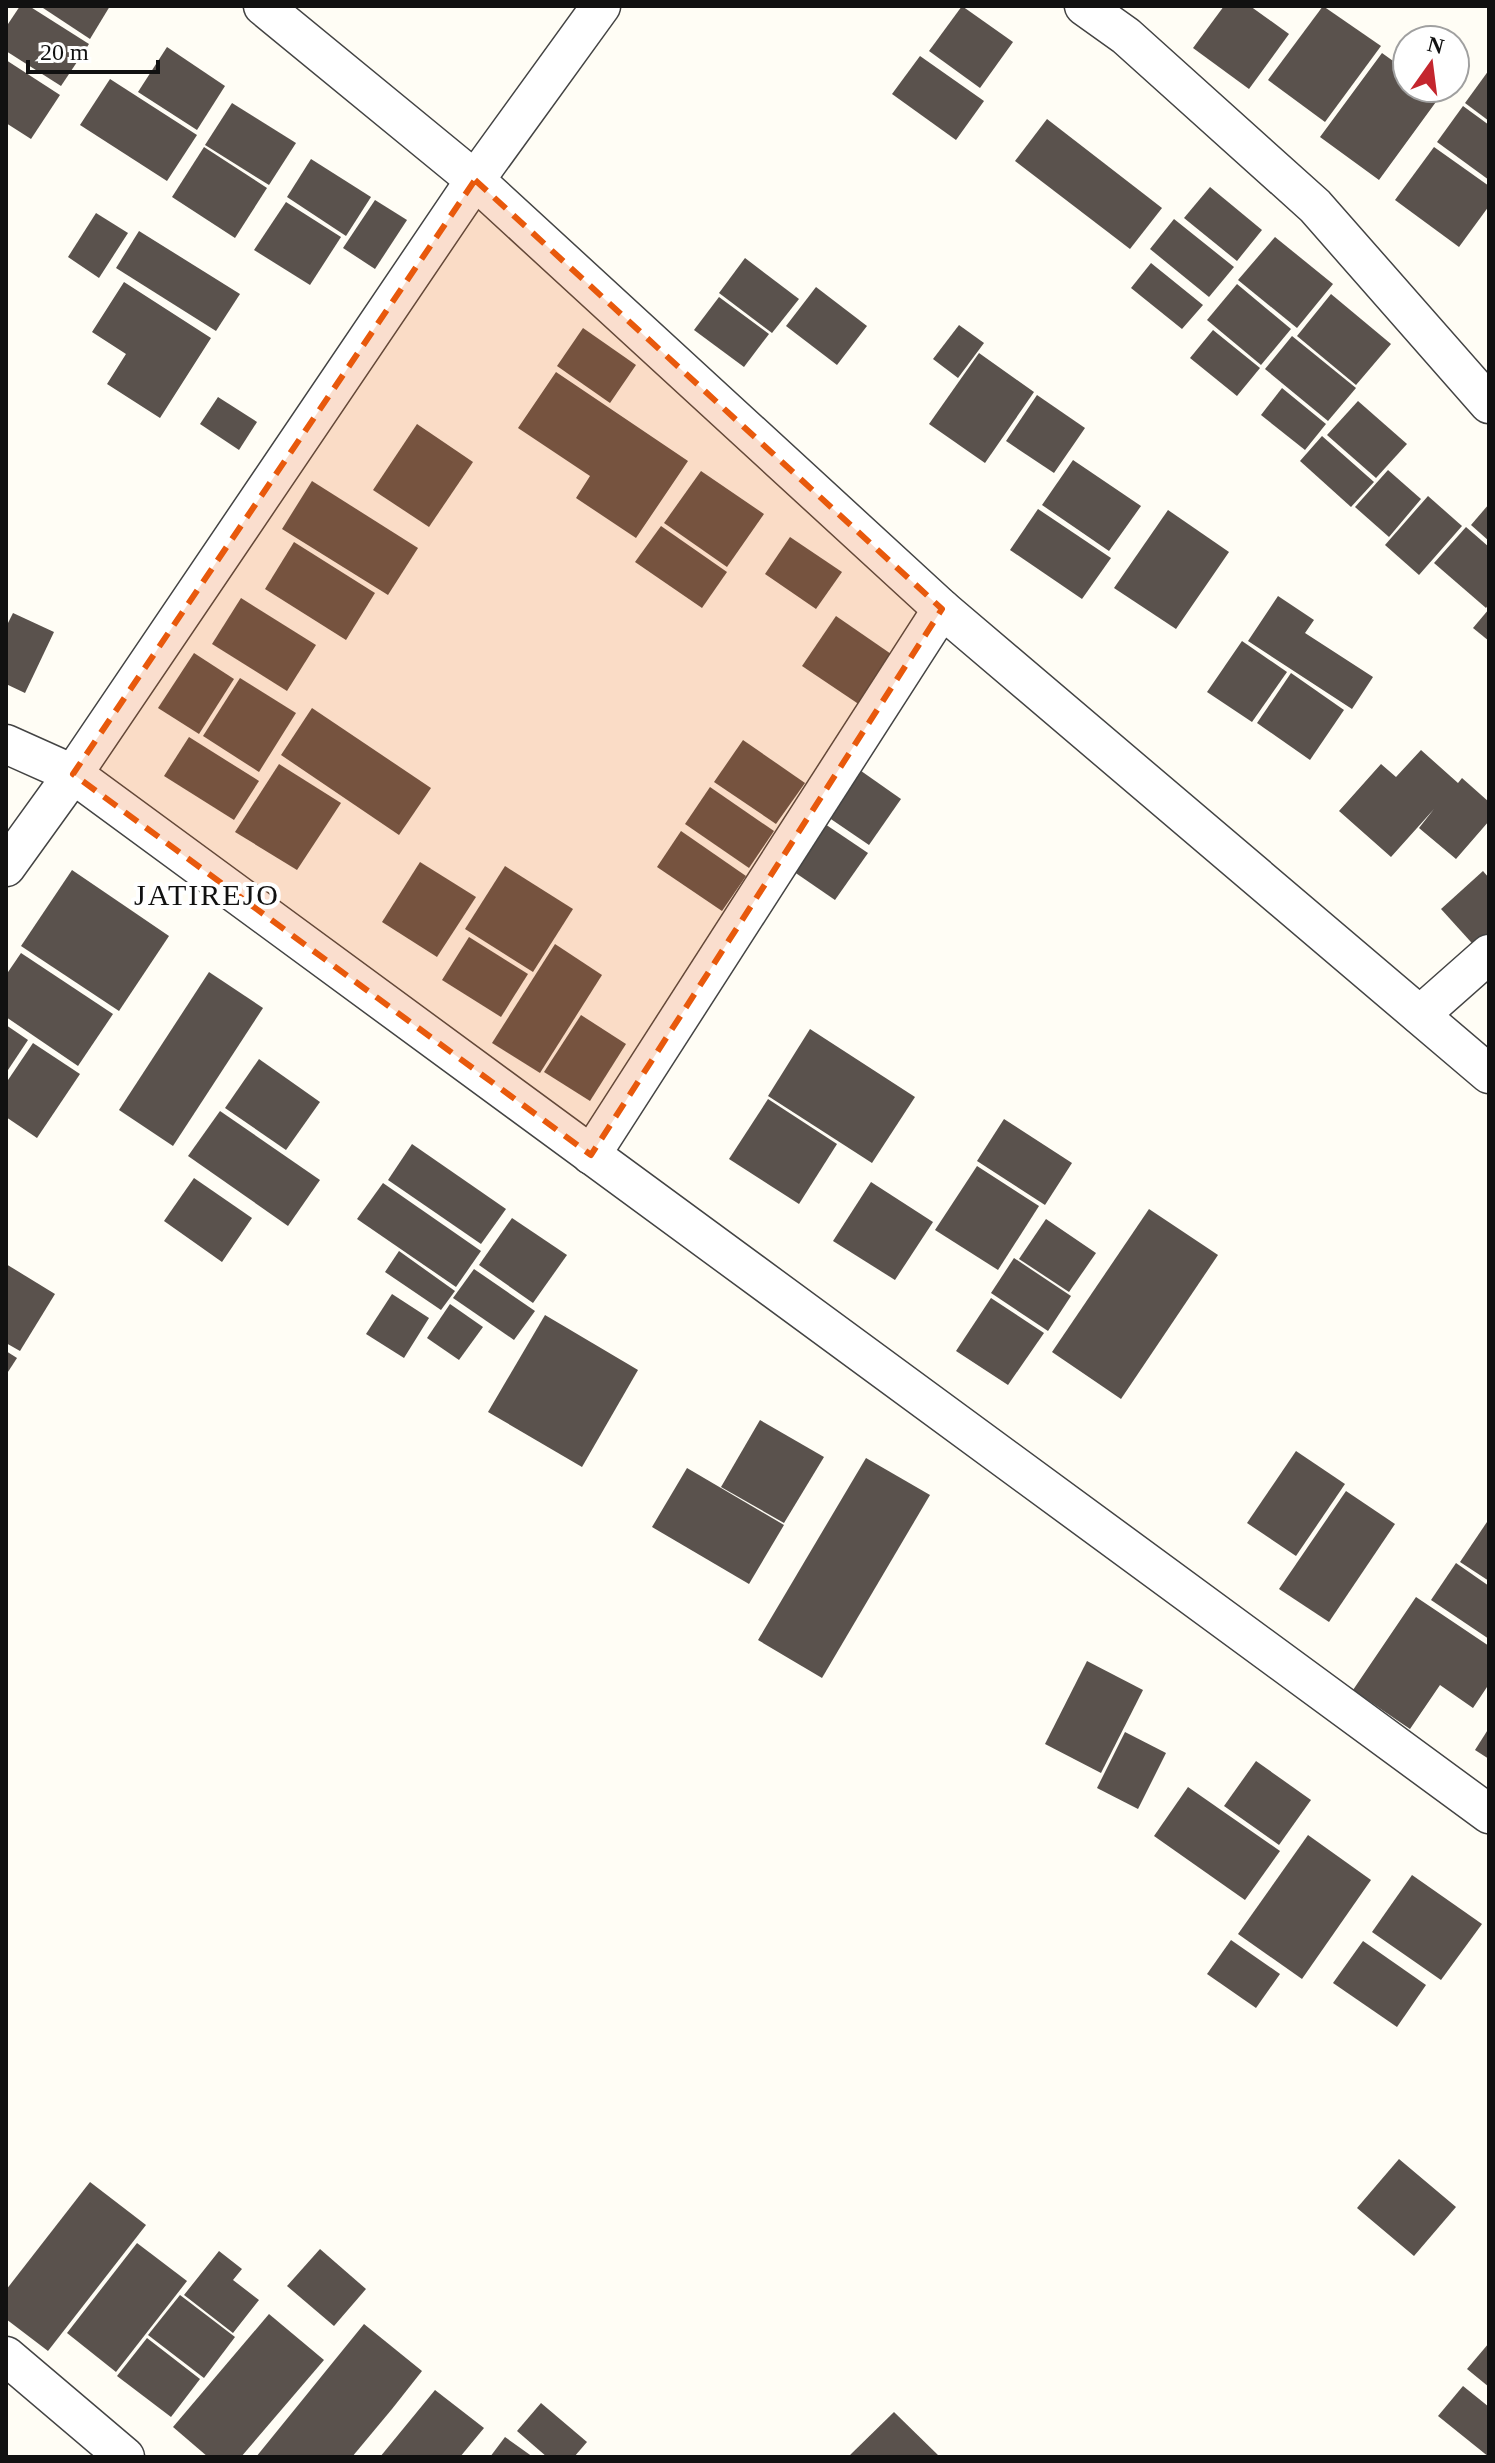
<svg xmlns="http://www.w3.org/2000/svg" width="1495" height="2463" viewBox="0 0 1495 2463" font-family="Georgia,serif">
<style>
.building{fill:#5a524d}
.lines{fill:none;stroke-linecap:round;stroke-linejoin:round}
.street-casing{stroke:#444;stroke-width:41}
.street{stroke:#fff;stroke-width:38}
.marked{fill:#e8590c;fill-opacity:0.2;stroke:#e8590c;stroke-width:6;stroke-dasharray:16 10;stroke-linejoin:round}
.labels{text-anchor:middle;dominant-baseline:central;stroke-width:8;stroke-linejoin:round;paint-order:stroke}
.quarter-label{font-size:30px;letter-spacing:2px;fill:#111;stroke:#fff}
</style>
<rect width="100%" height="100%" fill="#fffdf5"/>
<g class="building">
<path d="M20,6H29L89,44L61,86L6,51V27Z"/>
<path d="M40,6H110L90,39Z"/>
<path d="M962,6L1013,42L980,88L929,51Z"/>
<path d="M1224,6H1250L1289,34L1249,89L1193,48Z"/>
<path d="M1323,6L1381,46L1325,122L1268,80Z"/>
<path d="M167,47L225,86L197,130L138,92Z"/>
<path d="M1382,53L1407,71V88H1431L1441,95L1379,180L1320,137Z"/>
<path d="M920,56L984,101L956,140L892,94Z"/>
<path d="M6,60L60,95L31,139L6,123Z"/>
<path d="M1489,70V121L1465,103Z"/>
<path d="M110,79L197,135L167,181L80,125Z"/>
<path d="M232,103L296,143L269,185L205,145Z"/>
<path d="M1463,106L1489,125V180L1437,142Z"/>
<path d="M1047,119L1162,208L1130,249L1015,161Z"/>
<path d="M204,147L267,188L235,238L172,197Z"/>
<path d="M1434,147L1489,186V206L1459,247L1395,200Z"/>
<path d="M311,159L371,197L346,236L287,197Z"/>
<path d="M1210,187L1262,230L1237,261L1184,218Z"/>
<path d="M375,200L407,220L375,269L343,248Z"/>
<path d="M286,202L341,237L310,285L254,250Z"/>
<path d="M96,213L128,233L99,278L68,257Z"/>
<path d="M1174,219L1234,267L1209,297L1150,249Z"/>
<path d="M139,231L240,294L216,331L116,268Z"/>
<path d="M1275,237L1333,284L1297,328L1238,280Z"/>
<path d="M745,258L799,299L772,333L719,293Z"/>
<path d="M1151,263L1203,305L1182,329L1131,288Z"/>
<path d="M124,282L211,338L160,418L107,384L126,354L92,332Z"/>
<path d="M1237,284L1291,329L1261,365L1207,320Z"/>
<path d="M816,287L867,326L837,365L786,326Z"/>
<path d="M1331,294L1391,344L1356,385L1297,336Z"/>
<path d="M719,297L769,334L744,367L694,330Z"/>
<path d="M959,325L984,343L958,378L933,359Z"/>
<path d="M583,328L636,365L610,403L557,366Z"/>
<path d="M1213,330L1260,368L1237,396L1190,358Z"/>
<path d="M1292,336L1356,388L1328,421L1265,369Z"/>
<path d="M979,353L1034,392L985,463L929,424Z"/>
<path d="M556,372L688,461L636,538L576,498L590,476L518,428Z"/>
<path d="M1282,388L1326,424L1305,450L1261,415Z"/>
<path d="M1037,395L1085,428L1054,473L1006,441Z"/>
<path d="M218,397L257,422L239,450L200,424Z"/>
<path d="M1358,401L1407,444L1376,478L1327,435Z"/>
<path d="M417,424L473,462L429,527L373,490Z"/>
<path d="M1322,436L1374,482L1351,507L1300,461Z"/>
<path d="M1073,460L1141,506L1109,551L1042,505Z"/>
<path d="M1388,470L1421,499L1389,537L1355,507Z"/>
<path d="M701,471L764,514L727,567L664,523Z"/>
<path d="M312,481L418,548L388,595L282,529Z"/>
<path d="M1428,496L1462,526L1419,575L1385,545Z"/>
<path d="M1489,504V541L1471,525Z"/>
<path d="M1038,509L1111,558L1082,599L1010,550Z"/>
<path d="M1168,510L1229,552L1176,629L1114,588Z"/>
<path d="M661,526L727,572L702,608L635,562Z"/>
<path d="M1466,527L1489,547V604L1486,608L1434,563Z"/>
<path d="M790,537L842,572L816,609L765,574Z"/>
<path d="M294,542L375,593L346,640L265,589Z"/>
<path d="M1278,596L1314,620L1305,633L1373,677L1352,709L1248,641Z"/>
<path d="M241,598L316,645L287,691L212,644Z"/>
<path d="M1489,609V641L1473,628Z"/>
<path d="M13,613L54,632L25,693L6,684V627Z"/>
<path d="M836,616L894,656L860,705L802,666Z"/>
<path d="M1242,641L1287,672L1252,722L1207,692Z"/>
<path d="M194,653L234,679L199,734L158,708Z"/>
<path d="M1291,673L1344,710L1310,760L1257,723Z"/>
<path d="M240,678L296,713L259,772L203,736Z"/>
<path d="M312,708L431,788L399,835L281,755Z"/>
<path d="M189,737L259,781L234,820L164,776Z"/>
<path d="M743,740L805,783L776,824L714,782Z"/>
<path d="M1421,750L1458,783L1462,778L1489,802V821L1456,859L1419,828L1434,809L1391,857L1339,811L1381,764L1396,777Z"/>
<path d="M279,764L341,803L297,870L235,832Z"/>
<path d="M854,766L901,799L869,845L822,813Z"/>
<path d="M710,787L774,831L749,868L685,824Z"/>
<path d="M819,820L868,853L835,900L787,867Z"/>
<path d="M681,831L746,876L722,911L657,867Z"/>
<path d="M420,862L476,897L437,957L382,922Z"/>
<path d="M505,866L573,909L533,972L465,929Z"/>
<path d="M72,870L169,936L119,1011L21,946Z"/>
<path d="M1483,871L1489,878V944L1480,952L1441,909Z"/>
<path d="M469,937L528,974L501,1017L442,980Z"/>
<path d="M555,944L602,975L540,1073L492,1043Z"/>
<path d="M21,953L113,1014L78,1066L6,1017V975Z"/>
<path d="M209,972L263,1008L173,1146L119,1110Z"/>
<path d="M581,1015L626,1044L590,1101L544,1072Z"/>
<path d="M6,1025L28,1040L6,1073Z"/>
<path d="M810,1029L915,1097L872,1163L768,1096Z"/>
<path d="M33,1043L80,1074L37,1138L6,1117V1083Z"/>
<path d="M259,1059L320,1102L286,1150L225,1108Z"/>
<path d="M768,1099L837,1144L799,1204L729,1159Z"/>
<path d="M220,1111L320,1180L288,1226L188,1156Z"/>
<path d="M1004,1119L1072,1163L1045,1205L977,1161Z"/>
<path d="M412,1144L506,1209L481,1244L388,1180Z"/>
<path d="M977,1166L1039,1206L998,1270L935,1230Z"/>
<path d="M194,1178L252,1218L222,1262L164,1221Z"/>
<path d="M871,1182L933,1222L895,1280L833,1241Z"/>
<path d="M383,1183L481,1251L456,1287L357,1219Z"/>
<path d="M1149,1209L1218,1255L1121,1399L1052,1352Z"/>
<path d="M512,1218L567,1255L533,1303L479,1265Z"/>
<path d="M1046,1219L1096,1253L1069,1292L1019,1259Z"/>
<path d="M399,1251L455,1291L441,1310L385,1272Z"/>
<path d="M1014,1258L1071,1296L1048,1331L991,1293Z"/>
<path d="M6,1264L55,1294L20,1351L6,1343Z"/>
<path d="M474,1269L535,1311L514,1340L453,1298Z"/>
<path d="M392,1294L429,1318L404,1358L366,1334Z"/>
<path d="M991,1298L1044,1333L1008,1385L956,1351Z"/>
<path d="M450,1304L483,1327L459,1360L427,1338Z"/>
<path d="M545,1315L638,1370L582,1467L488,1412Z"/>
<path d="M6,1351L17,1358L6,1375Z"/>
<path d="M760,1420L824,1457L784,1523L721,1487Z"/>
<path d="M1296,1451L1345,1484L1296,1556L1247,1523Z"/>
<path d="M866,1458L930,1495L822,1678L758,1640Z"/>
<path d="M687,1468L784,1525L749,1584L652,1527Z"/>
<path d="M1346,1491L1395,1524L1329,1622L1279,1589Z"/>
<path d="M1489,1519V1581L1460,1562Z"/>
<path d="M1456,1563L1489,1586V1639L1431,1600Z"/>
<path d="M1416,1597L1489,1646V1684L1473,1708L1440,1685L1410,1729L1353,1690Z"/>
<path d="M1087,1661L1143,1690L1101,1773L1045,1744Z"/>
<path d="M1489,1728V1759L1475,1750Z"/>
<path d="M1125,1732L1166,1753L1138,1809L1097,1788Z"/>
<path d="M1256,1761L1311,1800L1279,1845L1224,1806Z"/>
<path d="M1188,1787L1280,1851L1245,1900L1154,1836Z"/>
<path d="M1308,1835L1371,1880L1302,1979L1238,1934Z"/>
<path d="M1412,1875L1482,1924L1441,1980L1372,1932Z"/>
<path d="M1231,1940L1280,1974L1256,2008L1207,1974Z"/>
<path d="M1363,1941L1426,1985L1397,2027L1333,1983Z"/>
<path d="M1399,2159L1456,2207L1414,2256L1357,2208Z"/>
<path d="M90,2182L146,2225L48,2351L6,2319V2290Z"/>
<path d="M137,2243L187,2281L116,2372L67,2333Z"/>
<path d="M320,2249L366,2289L334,2326L287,2286Z"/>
<path d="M219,2251L242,2269L233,2280L259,2300L233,2333L184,2295Z"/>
<path d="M180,2295L235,2337L204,2378L148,2335Z"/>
<path d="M269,2314L324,2360L241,2457H208L173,2427Z"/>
<path d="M364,2324L422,2371L392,2409L352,2457H256Z"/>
<path d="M147,2338L200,2379L171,2417L117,2376Z"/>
<path d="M1489,2343V2387L1467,2369Z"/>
<path d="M1463,2386L1489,2407V2457L1438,2416Z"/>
<path d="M435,2390L484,2428L460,2457H380Z"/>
<path d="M541,2403L587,2442L574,2457H547L517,2431Z"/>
<path d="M894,2412L940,2457H848Z"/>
<path d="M505,2437L533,2457H490Z"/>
</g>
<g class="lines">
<defs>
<g id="street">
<path d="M263,6L475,180L942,609L1489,1074"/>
<path d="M1084,6L1126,36L1315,206L1489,404"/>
<path d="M6,744L73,774L1489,1814"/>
<path d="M6,867L73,774L475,180L601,6"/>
<path d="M1420,1015L1489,954"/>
<path d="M591,1155L942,609"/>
<path d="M6,2356L125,2457"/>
</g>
</defs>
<use href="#street" class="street-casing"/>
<use href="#street" class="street"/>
</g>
<path class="marked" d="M475,180L942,609L591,1155L73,774Z"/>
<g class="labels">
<g class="quarter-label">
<text x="207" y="894">JATIREJO</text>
</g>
</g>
<rect width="1495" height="2463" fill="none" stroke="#111111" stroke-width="16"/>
<g transform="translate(1431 64) rotate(14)"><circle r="38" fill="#ffffff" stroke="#a0a0a0" stroke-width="2"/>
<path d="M0-6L14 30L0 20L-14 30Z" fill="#c4262e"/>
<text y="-12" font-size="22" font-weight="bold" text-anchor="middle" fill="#111111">N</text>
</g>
<path d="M28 60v12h130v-12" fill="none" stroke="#111111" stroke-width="4"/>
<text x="40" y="60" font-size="24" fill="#111111" stroke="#ffffff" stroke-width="6" paint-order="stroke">20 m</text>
</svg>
